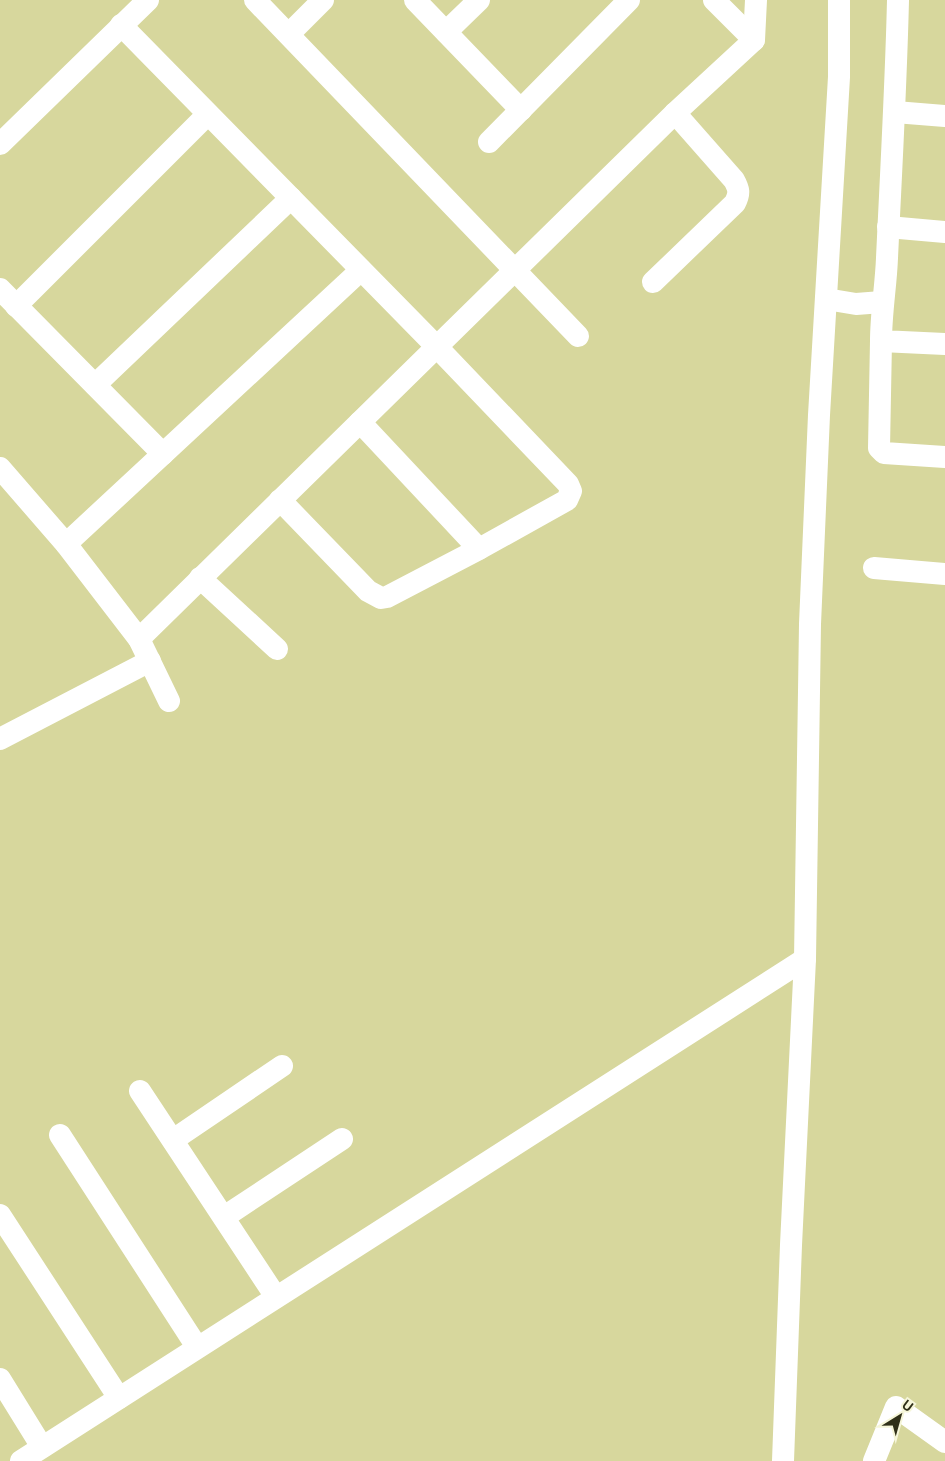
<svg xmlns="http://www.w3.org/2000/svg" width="945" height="1461" viewBox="0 0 945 1461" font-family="'Space Grotesk',sans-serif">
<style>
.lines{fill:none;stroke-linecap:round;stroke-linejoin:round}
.street{stroke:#fff;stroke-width:22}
</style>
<rect width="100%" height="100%" fill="#d7d79d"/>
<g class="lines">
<g class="street">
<path d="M255,0L578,336"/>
<path d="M415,0L521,110"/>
<path d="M714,0L754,40"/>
<path d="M898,0C896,86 891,172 887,258C886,285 881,313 881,341L945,344"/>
<path d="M121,25L436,346L568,484L571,491L567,500L479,549L387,597L381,598L368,591L280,500"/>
<path d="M446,32L479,0"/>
<path d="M289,34L323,0"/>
<path d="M895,112L945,116"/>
<path d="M489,142L629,0"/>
<path d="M0,144L148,0"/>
<path d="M888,227L945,232"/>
<path d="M653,282L735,203C740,193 739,189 734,180L675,113"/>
<path d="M0,289L163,454"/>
<path d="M826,299L856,304L882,302"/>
<path d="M16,306L208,114"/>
<path d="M881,341L879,448L884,453L945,457"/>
<path d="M95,385L291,198"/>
<path d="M360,422L479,549"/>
<path d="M0,468L66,544L139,639L169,701"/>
<path d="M66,544L361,270"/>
<path d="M874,568L945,574"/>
<path d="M200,578L277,649"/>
<path d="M139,639L675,113L754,40L756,0"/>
<path d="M0,739L150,661"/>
<path d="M140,1091L276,1297"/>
<path d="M60,1135L197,1347"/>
<path d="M173,1140L282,1066"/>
<path d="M0,1215L119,1398"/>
<path d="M224,1217L342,1139"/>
<path d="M0,1379L42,1447"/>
<path d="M21,1461L805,959"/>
<path d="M783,1461L791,1245L805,959L810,624L819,415L839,77V0"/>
<path d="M874,1461L896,1407L945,1442"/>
</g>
</g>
<g transform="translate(900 1416) rotate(37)" stroke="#f6f6d9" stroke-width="4" paint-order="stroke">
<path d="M0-4L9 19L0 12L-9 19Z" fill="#303019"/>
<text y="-8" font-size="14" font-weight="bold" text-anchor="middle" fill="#303019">U</text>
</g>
</svg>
